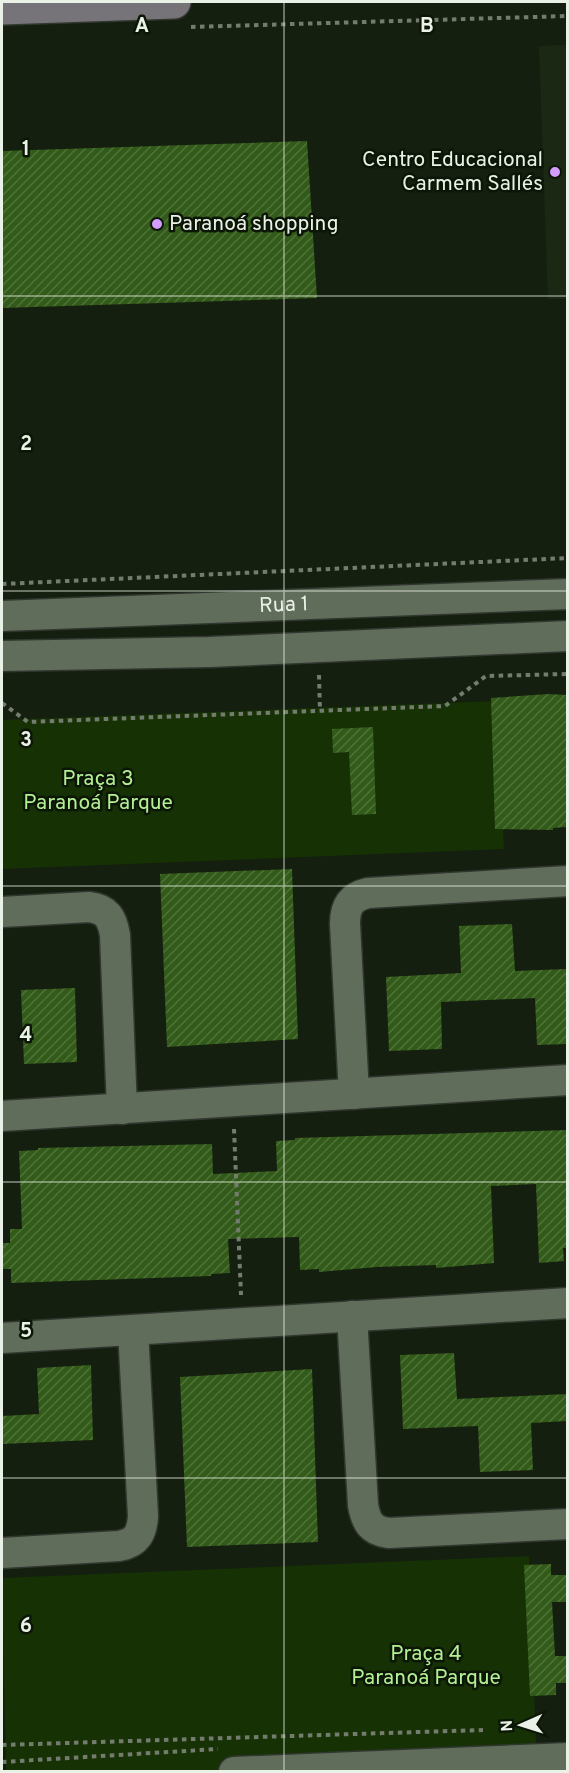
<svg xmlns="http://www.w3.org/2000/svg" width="569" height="1773" viewBox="0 0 569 1773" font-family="Overpass,sans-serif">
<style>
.built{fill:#1b2914}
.green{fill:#163104}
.building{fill:url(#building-hatch)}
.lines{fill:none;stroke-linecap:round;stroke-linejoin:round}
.street-casing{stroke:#31372f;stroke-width:33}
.secondary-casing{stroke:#31372f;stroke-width:36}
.path{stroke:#747c6f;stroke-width:4;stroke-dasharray:4.5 4.5;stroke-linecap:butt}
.street{stroke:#616d5b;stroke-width:30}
.secondary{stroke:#767479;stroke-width:33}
.grid{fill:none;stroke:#eaf1e7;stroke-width:1.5;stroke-opacity:0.55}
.poi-dot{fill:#d39cfd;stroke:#0c1607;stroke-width:2}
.labels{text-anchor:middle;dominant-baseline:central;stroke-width:5;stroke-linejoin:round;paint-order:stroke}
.poi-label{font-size:21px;fill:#eaf1e7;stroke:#0c1607;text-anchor:end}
.street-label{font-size:21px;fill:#eaf1e7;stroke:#0c1607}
.park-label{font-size:21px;fill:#b3ef93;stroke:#0c1607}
.grid-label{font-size:20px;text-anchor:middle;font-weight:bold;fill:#eaf1e7;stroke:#0c1607;stroke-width:5;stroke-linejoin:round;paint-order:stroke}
</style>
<defs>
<pattern id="building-hatch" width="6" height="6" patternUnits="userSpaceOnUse" patternTransform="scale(1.5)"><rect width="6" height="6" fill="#325a18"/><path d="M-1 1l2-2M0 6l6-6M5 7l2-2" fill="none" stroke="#50723a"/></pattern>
</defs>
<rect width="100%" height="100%" fill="#151f10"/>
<path class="built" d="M567,45V299H548L539,46Z"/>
<g class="green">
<path d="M498,701L504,849L2,869V720Z"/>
<path d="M529,1556L537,1771H6L2,1578Z"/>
</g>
<g class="building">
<path d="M307,141L317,298L2,308V151Z"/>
<path d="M548,694L567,695V827L553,828V830L495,829L491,698Z"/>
<path d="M373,727L376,814L352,815L349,752L333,753L332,729Z"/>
<path d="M292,869L298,1039L167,1047L160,874Z"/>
<path d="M512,924L515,971L567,969V1044L537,1045L535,998L441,1002L442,1049L389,1051L386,977L461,973L459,926Z"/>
<path d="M75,988L77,1062L24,1064L21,990Z"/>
<path d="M567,1130V1248H563L564,1261L539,1263L536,1184L491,1186L494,1263L436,1268V1265L377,1267L319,1272V1269L300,1270L299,1237L228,1239L230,1273L211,1274V1276L11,1283V1269H2V1243H10V1229H22L19,1151L38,1150V1148L212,1144L213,1174L277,1171L276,1141L295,1140V1138Z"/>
<path d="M454,1353L457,1399L567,1394V1421L531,1423L533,1470L480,1472L478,1426L403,1429L400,1355Z"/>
<path d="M91,1365L93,1440L2,1444V1416L39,1414L37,1368Z"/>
<path d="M312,1369L318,1542L187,1547L180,1377Z"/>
<path d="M551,1564V1575H567V1602H552L555,1656H567V1683H556V1695L530,1696L524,1565Z"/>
</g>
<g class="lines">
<defs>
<g id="street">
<path id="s1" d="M2,616L568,594"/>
<path d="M2,656L209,652L568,636"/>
<path d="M2,912L89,907C107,909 112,918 115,935L122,1109"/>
<path d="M354,1094L345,924C345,907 350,897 368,893L568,881"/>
<path d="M2,1116L568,1080"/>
<path d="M352,1316L363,1505C366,1522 371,1531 389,1533L568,1524"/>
<path d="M2,1338L568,1303"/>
<path d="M2,1553L119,1546C137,1543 142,1533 143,1516L133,1330"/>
<path d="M234,1772L568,1758"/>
</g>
<path id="secondary" d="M2,8L174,2"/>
</defs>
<use href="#street" class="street-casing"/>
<use href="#secondary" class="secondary-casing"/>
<g class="path">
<path d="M191,27L568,16"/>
<path d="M2,584L568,558"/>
<path d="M319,675L320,711"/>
<path d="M2,703L28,722L445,706L486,676L568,674"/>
<path d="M234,1129L241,1295"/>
<path d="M2,1745L483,1730"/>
<path d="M2,1762L218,1749"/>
</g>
<use href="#street" class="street"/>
<use href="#secondary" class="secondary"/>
</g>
<path class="grid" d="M284,2V1772M2,296H568M2,591H568M2,886H568M2,1182H568M2,1478H568"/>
<g class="poi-dot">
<circle cx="555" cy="172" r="6"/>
<circle cx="157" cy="224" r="6"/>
</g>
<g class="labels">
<g class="poi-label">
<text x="543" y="160">Centro Educacional<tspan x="543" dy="24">Carmem Sallés</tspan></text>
<text x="169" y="224" text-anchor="start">Paranoá shopping</text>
</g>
<g class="street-label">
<text stroke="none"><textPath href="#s1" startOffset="282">Rua 1</textPath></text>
</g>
<g class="park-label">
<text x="98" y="779">Praça 3<tspan x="98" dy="24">Paranoá Parque</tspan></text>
<text x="426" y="1654">Praça 4<tspan x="426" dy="24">Paranoá Parque</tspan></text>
</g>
</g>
<g class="grid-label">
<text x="142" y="32">A</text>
<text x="427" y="32">B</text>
<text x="26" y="155">1</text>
<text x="26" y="450">2</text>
<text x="26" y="746">3</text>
<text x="26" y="1041">4</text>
<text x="26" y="1337">5</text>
<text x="26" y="1632">6</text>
</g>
<rect width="569" height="1773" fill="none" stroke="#eaf1e7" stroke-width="6"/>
<g transform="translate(521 1725) rotate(267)" stroke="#0c1607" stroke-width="4.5" paint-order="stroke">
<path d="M0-4.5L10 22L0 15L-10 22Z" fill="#eaf1e7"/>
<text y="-9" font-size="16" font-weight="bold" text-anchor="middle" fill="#eaf1e7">N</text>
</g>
</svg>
